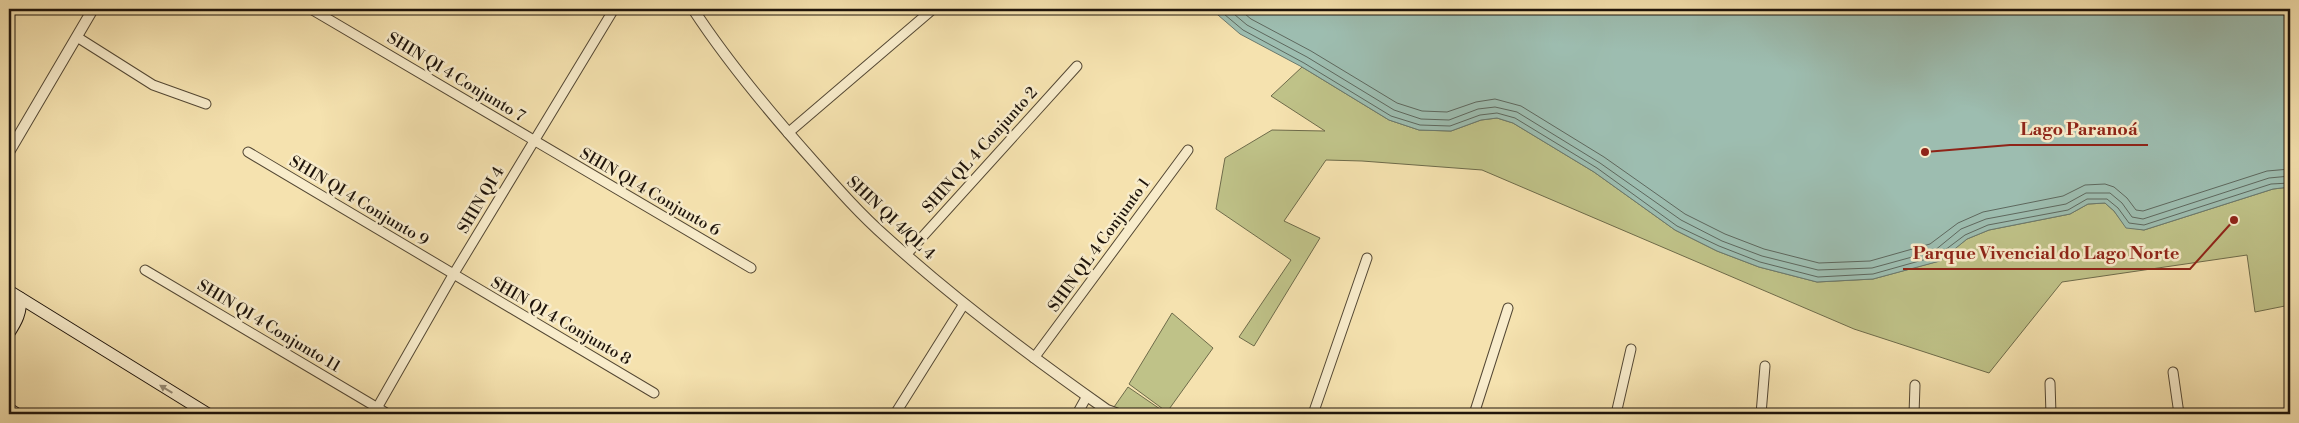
<svg xmlns="http://www.w3.org/2000/svg" width="2299" height="423" viewBox="0 0 2299 423" font-family="'Libre Bodoni',serif">
<style>
.green{fill:#bfc288;stroke:#6e6b4a}
.water{fill:#9dbdb0;stroke:#6a796e}
.lines{fill:none;stroke-linecap:round;stroke-linejoin:round}
.shore{stroke:#5e685e;stroke-width:1}
.minor-casing{stroke:#544834;stroke-width:11}
.tertiary-casing{stroke:#544834;stroke-width:12}
.secondary-casing{stroke:#1e140b;stroke-width:13}
.minor{stroke:#f8eccb;stroke-width:9}
.tertiary{stroke:#f8eccb;stroke-width:10}
.secondary{stroke:#f8eccb;stroke-width:11}
.oneway{fill:#968b75}
.labels{text-anchor:middle;dominant-baseline:central;stroke-width:5;stroke-linejoin:round;paint-order:stroke}
.street-label{font-size:16px;fill:#1e140b;stroke:#f8eccb}
.leader{fill:none;stroke:#8f2418;stroke-width:2}
.callout-dot{fill:#8f2418;stroke:#f8eccb;stroke-width:2}
.callout-label{font-size:18px;text-anchor:middle;font-weight:bold;fill:#8f2418;stroke:#f8eccb;stroke-width:5;stroke-linejoin:round;paint-order:stroke}
</style>
<rect width="100%" height="100%" fill="#f5e2af"/>
<filter id="stains"><feTurbulence type="fractalNoise" baseFrequency=".004" numOctaves="4"/><feColorMatrix values="0 0 0 0 .2 0 0 0 0 .09 0 0 0 0 .02 0 0 0 .5 -.17"/></filter>
<radialGradient id="worn" r=".72"><stop offset=".6" stop-color="#630" stop-opacity="0"/><stop offset="1" stop-color="#630" stop-opacity=".3"/></radialGradient>
<g class="green">
<path d="M1302,67L1389,120L1419,130L1451,131L1481,120L1497,118L1513,123L1594,172L1675,230L1717,251L1759,267L1817,282L1873,279L1939,261L1967,239L1989,230L2070,214L2088,204L2105,203L2114,211L2126,227L2144,230L2273,189L2290,187V305L2255,312L2247,255L2062,282L1989,373L1854,329L1482,170L1362,161L1326,160L1284,221L1320,238L1254,346L1239,337L1291,260L1216,209L1225,158L1272,130L1325,131L1271,96Z"/>
<path d="M1172,313L1213,348L1167,412L1129,384Z"/>
<path d="M1128,387L1163,411L1161,414H1125L1114,407Z"/>
</g>
<path class="water" d="M1211,9H2290V187L2273,189L2144,230L2126,228L2114,211L2105,203L2088,204L2070,214L1989,230L1967,239L1940,261L1873,279L1817,282L1759,267L1717,251L1675,230L1594,172L1513,123L1497,118L1481,120L1451,131L1419,130L1389,120L1302,67L1240,34Z"/>
<g class="lines">
<g class="shore">
<path d="M1218,9L1243,30L1304,63L1391,116L1420,125L1450,126L1480,115L1497,113L1515,118L1597,168L1677,226L1719,246L1760,262L1818,277L1873,274L1937,256L1965,235L1988,225L2068,210L2087,199H2107L2118,208L2129,223L2144,225L2271,184L2290,183"/>
<path d="M1228,9L1247,25L1307,57L1394,110L1421,119L1449,120L1478,109L1495,107L1517,112L1600,163L1681,220L1722,241L1762,256L1818,270L1872,268L1934,251L1961,229L1986,219L2066,204L2086,193H2110L2122,203L2132,217L2143,219L2269,178L2290,176"/>
<path d="M1239,9L1251,19L1311,51L1397,103L1422,111L1447,112L1476,102L1495,99L1521,106L1604,157L1685,214L1725,234L1764,249L1819,263L1870,261L1930,244L1958,223L1983,212L2063,196L2085,185L2105,184L2114,187L2127,198L2136,210L2143,211L2267,171L2290,169"/>
</g>
<defs>
<g id="minor">
<path d="M311,9L751,268"/>
<path d="M77,37L153,85L206,104"/>
<path d="M788,133L933,9"/>
<path d="M248,152L654,393"/>
<path d="M906,255L1077,66"/>
<path d="M145,270L388,414"/>
<path d="M1034,358L1188,150"/>
<path d="M2173,372L2179,414"/>
<path d="M2050,383L2051,414"/>
<path d="M377,408L453,275L614,9"/>
<path d="M895,414L964,304"/>
<path d="M1077,414L1087,396"/>
<path d="M1313,414L1367,258"/>
<path d="M1474,414L1508,308"/>
<path d="M1616,414L1631,349"/>
<path d="M1761,414L1765,366"/>
<path d="M1914,414L1915,385"/>
</g>
<g id="tertiary">
<path d="M693,9C729,64 771,114 815,163C838,189 860,214 886,237C955,300 1030,356 1107,410L1118,414"/>
<path d="M9,152L93,9"/>
</g>
<g id="secondary">
<path d="M9,291L208,414"/>
<path d="M9,333C16,322 22,312 20,298"/>
<path d="M9,409L17,414"/>
</g>
</defs>
<use href="#minor" class="minor-casing"/>
<use href="#tertiary" class="tertiary-casing"/>
<use href="#secondary" class="secondary-casing"/>
<use href="#minor" class="minor"/>
<use href="#tertiary" class="tertiary"/>
<use href="#secondary" class="secondary"/>
</g>
<defs><path id="oneway-solid" d="M-6-.8H1V-3.2L6.5 0L1 3.2V.8H-6Z" transform="scale(1.25)"/></defs>
<use class="oneway" href="#oneway-solid" transform="translate(166 389) rotate(-149)"/>
<g class="labels">
<g class="street-label">
<text transform="translate(456 77) rotate(31)">SHIN QI 4 Conjunto 7</text>
<text transform="translate(980 150) rotate(-48)">SHIN QL 4 Conjunto 2</text>
<text transform="translate(650 192) rotate(30)">SHIN QI 4 Conjunto 6</text>
<text transform="translate(481 200) rotate(-59)">SHIN QI 4</text>
<text transform="translate(359 201) rotate(31)">SHIN QI 4 Conjunto 9</text>
<text transform="translate(891 218) rotate(43)">SHIN QI 4/QL 4</text>
<text transform="translate(1099 245) rotate(-54)">SHIN QL 4 Conjunto 1</text>
<text transform="translate(561 321) rotate(30)">SHIN QI 4 Conjunto 8</text>
<text transform="translate(269 326) rotate(31)">SHIN QI 4 Conjunto 11</text>
</g>
</g>
<path class="leader" d="M1925 152L2010 145H2148M2234 220L2190 269H1903"/>
<g class="callout-dot">
<circle cx="1925" cy="152" r="5"/>
<circle cx="2234" cy="220" r="5"/>
</g>
<g class="callout-label">
<text x="2079" y="135">Lago Paranoá</text>
<text x="2046" y="259">Parque Vivencial do Lago Norte</text>
</g>
<rect width="2299" height="423" fill="none" stroke="#f5e2af" stroke-width="30"/>
<rect x="10" y="10" width="2279" height="403" fill="none" stroke="#1e140b" stroke-width="2.5"/>
<rect x="15" y="15" width="2269" height="393" fill="none" stroke="#1e140b"/>
<rect width="100%" height="100%" filter="url(#stains)"/>
<rect width="100%" height="100%" fill="url(#worn)"/>
</svg>
